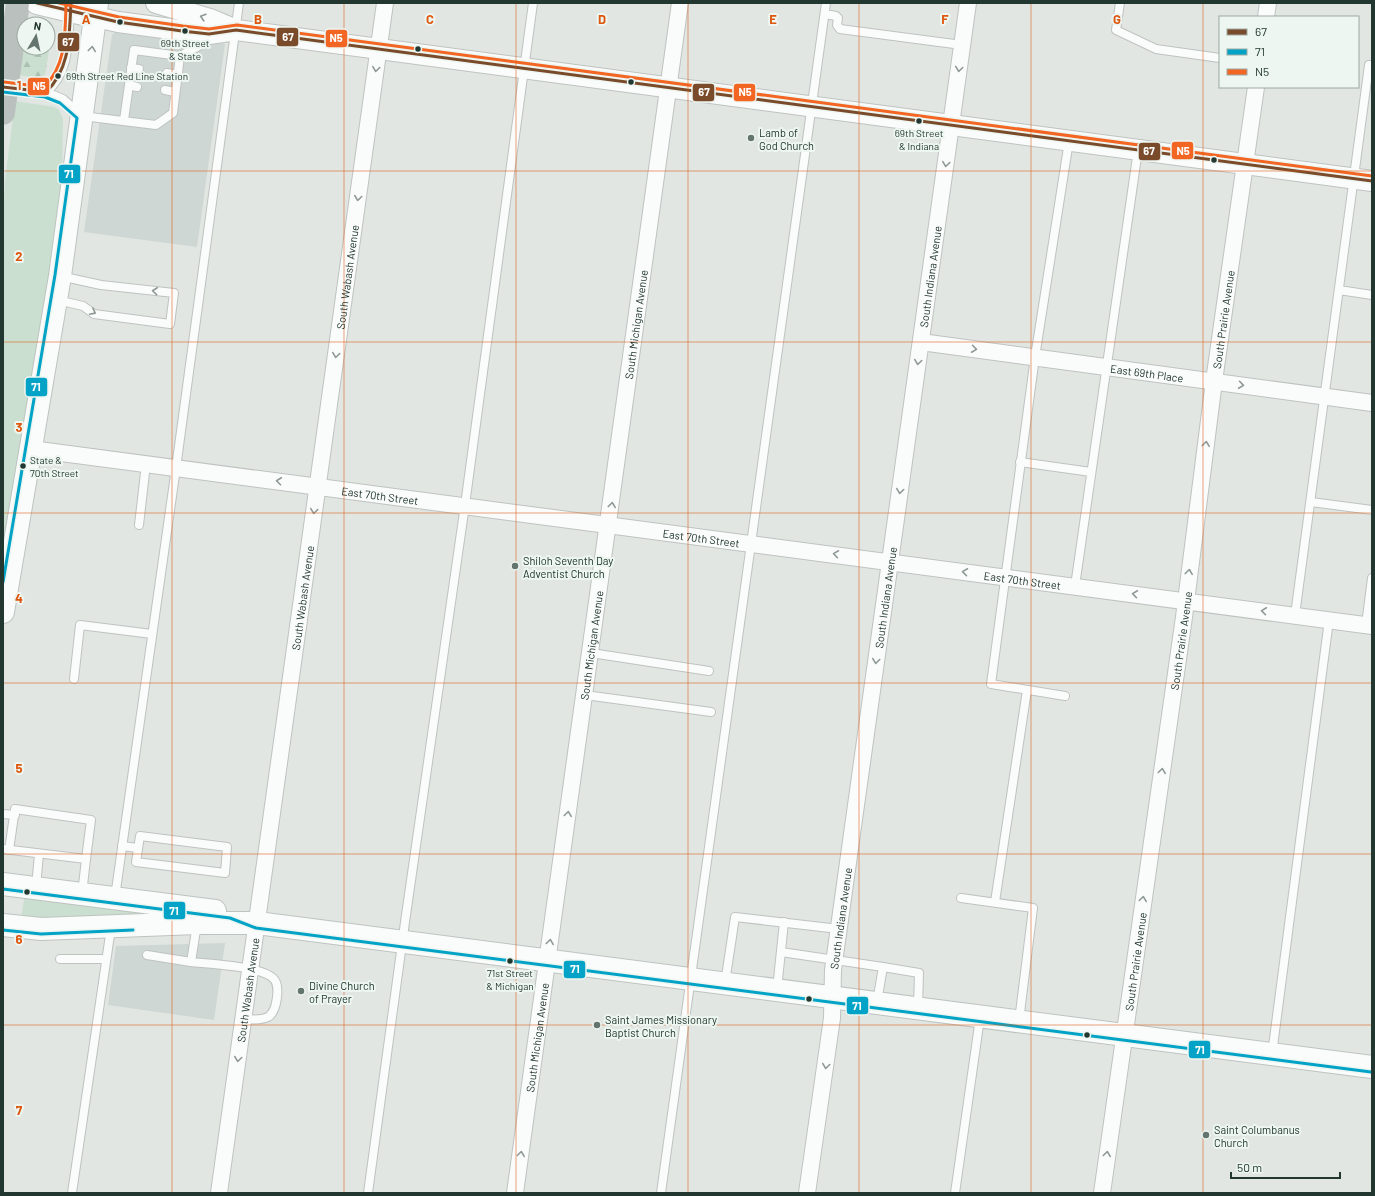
<svg xmlns="http://www.w3.org/2000/svg" width="1375" height="1196" viewBox="0 0 1375 1196" font-family="Barlow,sans-serif">
<style>
.built{fill:#ced7d3}
.grass{fill:#cadfcf}
.forest{fill:url(#forest-firs)}
.lines{fill:none;stroke-linecap:round;stroke-linejoin:round}
.service-casing{stroke:#bec3c0;stroke-width:10}
.minor-casing{stroke:#bec3c0;stroke-width:18}
.tertiary-casing{stroke:#bec3c0;stroke-width:22}
.secondary-casing{stroke:#bdc4c0;stroke-width:24}
.motorway-casing{stroke:#bcc3bf;stroke-width:24}
.service{stroke:#fafbfb;stroke-width:8}
.minor{stroke:#fafbfb;stroke-width:16}
.tertiary{stroke:#fafbfb;stroke-width:20}
.secondary{stroke:#fafbfb;stroke-width:22}
.motorway{stroke:#b9c0be;stroke-width:22}
.service-bridge-casing{stroke:#bec3c0;stroke-width:10;stroke-linecap:butt}
.service-bridge{stroke:#fafbfb;stroke-width:8}
.bus-1-casing{stroke:#eef6f1;stroke-width:6}
.bus-2-casing{stroke:#eef6f1;stroke-width:6}
.bus-3-casing{stroke:#eef6f1;stroke-width:6}
.bus-1{stroke:#7a4b2a;stroke-width:3}
.bus-2{stroke:#02a3c6;stroke-width:3}
.bus-3{stroke:#f26522;stroke-width:3}
.oneway{stroke:#8e9995}
.grid{fill:none;stroke:#de570e;stroke-width:1;stroke-opacity:0.55}
.bus-dot{fill:#21372f;stroke:#eef6f1;stroke-width:1.5}
.poi-dot{fill:#64746e;stroke:#eef6f1;stroke-width:1.5}
.labels{text-anchor:middle;dominant-baseline:central;stroke-width:4;stroke-linejoin:round;paint-order:stroke}
.bus-label{font-size:10px;fill:#21372f;stroke:#eef6f1}
.poi-label{font-size:11px;fill:#21372f;stroke:#eef6f1;text-anchor:start}
.street-label{font-size:11px;fill:#21372f;stroke:#eef6f1}
.grid-label{font-size:13px;text-anchor:middle;font-weight:bold;fill:#de570e;stroke:#eef6f1;stroke-width:4;stroke-linejoin:round;paint-order:stroke}
.line-badge{stroke:#eef6f1;stroke-width:1.5}
.badge-label{font-size:11px;text-anchor:middle;font-weight:bold;fill:#fff}
</style>
<defs>
<pattern id="forest-firs" width="22" height="20" patternUnits="userSpaceOnUse"><rect width="22" height="20" fill="#cadfcf"/><path d="M5 1l3.5 6h-7zM16 11l3.5 6h-7z" fill="#adc0b2"/></pattern>
</defs>
<rect width="100%" height="100%" fill="#e1e6e3"/>
<g class="built">
<path d="M117,30L225,44L197,247L84,232L112,35Z"/>
<path d="M225,943L214,1020L108,1005L116,946Z"/>
</g>
<g class="grass">
<path d="M15,101L54,107L59,110L63,119L62,171L49,282L3,543V218L5,181Z"/>
<path d="M25,893L182,914L21,919Z"/>
</g>
<path class="forest" d="M48,27L52,33L45,75L35,78L19,75L24,36V48H48Z"/>
<g class="lines">
<defs>
<g id="service">
<path d="M1120,3L1116,30L1156,49L1220,58"/>
<path d="M825,14L836,16L838,18L837,25L840,29L962,45"/>
<path d="M180,56L199,46L208,36"/>
<path d="M131,68L139,69"/>
<path d="M167,73L178,75"/>
<path d="M129,85L137,87"/>
<path d="M19,89L46,92L63,99L82,116L156,125L173,113L180,56L134,50L124,120"/>
<path d="M165,90L175,92"/>
<path d="M46,92C70,73 68,40 70,11"/>
<path d="M1339,290L1372,295"/>
<path d="M57,300L83,306L94,314L170,324L174,293L101,285L60,276"/>
<path d="M1020,462L1091,472"/>
<path d="M1311,502L1372,510"/>
<path d="M139,525L146,464"/>
<path d="M1075,586L1138,150"/>
<path d="M1295,615L1369,65H1372"/>
<path d="M1366,625L1372,578"/>
<path d="M591,653L709,671"/>
<path d="M74,679L80,625L152,634"/>
<path d="M585,695L711,712"/>
<path d="M1065,696L991,684L1035,357L1069,141"/>
<path d="M3,814L15,815"/>
<path d="M140,836L227,847L225,873L136,862Z"/>
<path d="M122,846L138,848"/>
<path d="M3,849L86,859L82,894"/>
<path d="M9,850L15,809L91,820L86,859"/>
<path d="M36,887L39,854"/>
<path d="M115,897L176,468L239,3"/>
<path d="M961,898L1033,908L1019,1021"/>
<path d="M995,902L1027,690"/>
<path d="M197,924L191,962C211,964 259,966 273,978C281,985 277,1012 268,1017C260,1021 251,1019 243,1019"/>
<path d="M781,952L883,967"/>
<path d="M147,955L191,962"/>
<path d="M60,959H106"/>
<path d="M725,983L735,917L839,929"/>
<path d="M777,989L784,922"/>
<path d="M877,1002L883,967L919,973L918,1007"/>
<path d="M1272,1054L1329,620"/>
<path d="M72,1193L111,928"/>
<path d="M368,1193L405,922L465,505L533,3"/>
<path d="M661,1193L826,3"/>
<path d="M955,1193L980,1018"/>
</g>
<g id="minor">
<path d="M1266,17L1268,3"/>
<path id="s1" d="M921,342L1372,403"/>
<path id="s2" d="M31,449L1372,626"/>
<path id="s3" d="M219,1193L385,3"/>
<path id="s4" d="M515,1193L680,3"/>
<path id="s5" d="M807,1193L832,1018L833,970L968,3"/>
<path id="s6" d="M1102,1193L1184,617L1214,381L1256,87"/>
</g>
<g id="tertiary">
<path d="M156,3L210,19L236,30L1372,181"/>
<path d="M96,17L118,22L209,34L236,30"/>
</g>
<g id="secondary">
<path d="M37,3L96,17"/>
<path d="M3,612L60,276L97,3"/>
<path d="M3,884L215,911"/>
<path d="M3,925L41,929L197,923H257L1372,1067"/>
</g>
<path id="motorway" d="M3,113L18,3"/>
</defs>
<use href="#service" class="service-casing"/>
<use href="#minor" class="minor-casing"/>
<use href="#tertiary" class="tertiary-casing"/>
<use href="#secondary" class="secondary-casing"/>
<use href="#motorway" class="motorway-casing"/>
<use href="#service" class="service"/>
<use href="#minor" class="minor"/>
<use href="#tertiary" class="tertiary"/>
<use href="#secondary" class="secondary"/>
<use href="#motorway" class="motorway"/>
<defs>
<path id="service-bridge" d="M3,87L19,89"/>
</defs>
<use href="#service-bridge" class="service-bridge-casing"/>
<use href="#service-bridge" class="service-bridge"/>
<defs>
<g id="bus-1">
<path d="M37,3L118,22L182,31L209,34L236,30L1372,181"/>
<path d="M3,87L46,92C71,68 69,35 71,3"/>
</g>
<g id="bus-2">
<path d="M3,92L45,97L60,103L77,118L55,275L3,582"/>
<path d="M3,889L230,918L256,928L1371,1072"/>
<path d="M3,930L41,934L133,930"/>
</g>
<g id="bus-3">
<path d="M59,3L119,17L183,26L209,29L237,25L1372,176"/>
<path d="M4,82L44,87C67,65 65,32 66,3"/>
</g>
</defs>
<use href="#bus-1" class="bus-1-casing"/>
<use href="#bus-2" class="bus-2-casing"/>
<use href="#bus-3" class="bus-3-casing"/>
<use href="#bus-1" class="bus-1"/>
<use href="#bus-2" class="bus-2"/>
<use href="#bus-3" class="bus-3"/>
</g>
<defs><path id="oneway-chevron" d="M-2-3.5L2.5 0L-2 3.5" fill="none" stroke-width="1.6" stroke-linecap="round" stroke-linejoin="round"/></defs>
<g class="oneway">
<use href="#oneway-chevron" transform="translate(203 17) rotate(-163)"/>
<use href="#oneway-chevron" transform="translate(92 49) rotate(-82)"/>
<use href="#oneway-chevron" transform="translate(376 69) rotate(98)"/>
<use href="#oneway-chevron" transform="translate(959 69) rotate(98)"/>
<use href="#oneway-chevron" transform="translate(946 164) rotate(98)"/>
<use href="#oneway-chevron" transform="translate(358 198) rotate(98)"/>
<use href="#oneway-chevron" transform="translate(155 291) rotate(-174)"/>
<use href="#oneway-chevron" transform="translate(93 312) rotate(27)"/>
<use href="#oneway-chevron" transform="translate(974 349) rotate(8)"/>
<use href="#oneway-chevron" transform="translate(336 355) rotate(98)"/>
<use href="#oneway-chevron" transform="translate(918 362) rotate(98)"/>
<use href="#oneway-chevron" transform="translate(1241 385) rotate(8)"/>
<use href="#oneway-chevron" transform="translate(1206 444) rotate(-83)"/>
<use href="#oneway-chevron" transform="translate(279 481) rotate(-173)"/>
<use href="#oneway-chevron" transform="translate(900 491) rotate(98)"/>
<use href="#oneway-chevron" transform="translate(612 505) rotate(-82)"/>
<use href="#oneway-chevron" transform="translate(314 511) rotate(98)"/>
<use href="#oneway-chevron" transform="translate(836 554) rotate(-172)"/>
<use href="#oneway-chevron" transform="translate(965 572) rotate(-172)"/>
<use href="#oneway-chevron" transform="translate(1189 572) rotate(-83)"/>
<use href="#oneway-chevron" transform="translate(1135 594) rotate(-172)"/>
<use href="#oneway-chevron" transform="translate(1264 611) rotate(-172)"/>
<use href="#oneway-chevron" transform="translate(876 661) rotate(98)"/>
<use href="#oneway-chevron" transform="translate(1162 771) rotate(-82)"/>
<use href="#oneway-chevron" transform="translate(568 814) rotate(-82)"/>
<use href="#oneway-chevron" transform="translate(1143 899) rotate(-82)"/>
<use href="#oneway-chevron" transform="translate(550 942) rotate(-82)"/>
<use href="#oneway-chevron" transform="translate(238 1059) rotate(98)"/>
<use href="#oneway-chevron" transform="translate(826 1066) rotate(98)"/>
<use href="#oneway-chevron" transform="translate(521 1154) rotate(-82)"/>
<use href="#oneway-chevron" transform="translate(1107 1154) rotate(-82)"/>
</g>
<path class="grid" d="M172,3V1193M344,3V1193M516,3V1193M688,3V1193M859,3V1193M1031,3V1193M1203,3V1193M3,171H1372M3,342H1372M3,513H1372M3,683H1372M3,854H1372M3,1025H1372"/>
<g class="bus-dot">
<circle cx="120" cy="22" r="3.5"/>
<circle cx="185" cy="31" r="3.5"/>
<circle cx="418" cy="49" r="3.5"/>
<circle cx="58" cy="76" r="3.5"/>
<circle cx="631" cy="82" r="3.5"/>
<circle cx="919" cy="121" r="3.5"/>
<circle cx="1214" cy="160" r="3.5"/>
<circle cx="23" cy="466" r="3.5"/>
<circle cx="27" cy="892" r="3.5"/>
<circle cx="510" cy="961" r="3.5"/>
<circle cx="809" cy="999" r="3.5"/>
<circle cx="1087" cy="1035" r="3.5"/>
</g>
<g class="poi-dot">
<circle cx="751" cy="138" r="4"/>
<circle cx="515" cy="566" r="4"/>
<circle cx="301" cy="991" r="4"/>
<circle cx="597" cy="1025" r="4"/>
<circle cx="1206" cy="1135" r="4"/>
</g>
<g class="labels">
<g class="bus-label">
<text x="185" y="43">69th Street<tspan x="185" dy="13">&amp; State</tspan></text>
<text x="66" y="76" text-anchor="start">69th Street Red Line Station</text>
<text x="919" y="133">69th Street<tspan x="919" dy="13">&amp; Indiana</tspan></text>
<text x="30" y="460" text-anchor="start">State &amp;<tspan x="30" dy="13">70th Street</tspan></text>
<text x="510" y="973">71st Street<tspan x="510" dy="13">&amp; Michigan</tspan></text>
</g>
<g class="poi-label">
<text x="759" y="132">Lamb of<tspan x="759" dy="13">God Church</tspan></text>
<text x="523" y="560">Shiloh Seventh Day<tspan x="523" dy="13">Adventist Church</tspan></text>
<text x="309" y="985">Divine Church<tspan x="309" dy="13">of Prayer</tspan></text>
<text x="605" y="1019">Saint James Missionary<tspan x="605" dy="13">Baptist Church</tspan></text>
<text x="1214" y="1129">Saint Columbanus<tspan x="1214" dy="13">Church</tspan></text>
</g>
<g class="street-label">
<text stroke="none"><textPath href="#s3" startOffset="925">South Wabash Avenue</textPath></text>
<text stroke="none"><textPath href="#s5" startOffset="925">South Indiana Avenue</textPath></text>
<text stroke="none"><textPath href="#s6" startOffset="882">South Prairie Avenue</textPath></text>
<text stroke="none"><textPath href="#s4" startOffset="877">South Michigan Avenue</textPath></text>
<text stroke="none"><textPath href="#s1" startOffset="228">East 69th Place</textPath></text>
<text stroke="none"><textPath href="#s2" startOffset="352">East 70th Street</textPath></text>
<text stroke="none"><textPath href="#s2" startOffset="676">East 70th Street</textPath></text>
<text stroke="none"><textPath href="#s2" startOffset="1000">East 70th Street</textPath></text>
<text stroke="none"><textPath href="#s3" startOffset="601">South Wabash Avenue</textPath></text>
<text stroke="none"><textPath href="#s5" startOffset="601">South Indiana Avenue</textPath></text>
<text stroke="none"><textPath href="#s6" startOffset="558">South Prairie Avenue</textPath></text>
<text stroke="none"><textPath href="#s4" startOffset="553">South Michigan Avenue</textPath></text>
<text stroke="none"><textPath href="#s5" startOffset="277">South Indiana Avenue</textPath></text>
<text stroke="none"><textPath href="#s6" startOffset="234">South Prairie Avenue</textPath></text>
<text stroke="none"><textPath href="#s3" startOffset="205">South Wabash Avenue</textPath></text>
<text stroke="none"><textPath href="#s4" startOffset="157">South Michigan Avenue</textPath></text>
</g>
</g>
<g class="grid-label">
<text x="86" y="24">A</text>
<text x="258" y="24">B</text>
<text x="430" y="24">C</text>
<text x="602" y="24">D</text>
<text x="773" y="24">E</text>
<text x="945" y="24">F</text>
<text x="1117" y="24">G</text>
<text x="19" y="90">1</text>
<text x="19" y="261">2</text>
<text x="19" y="432">3</text>
<text x="19" y="603">4</text>
<text x="19" y="773">5</text>
<text x="19" y="944">6</text>
<text x="19" y="1115">7</text>
</g>
<g class="line-badge">
<rect x="276" y="27" width="23" height="20" rx="4" fill="#7a4b2a"/>
<rect x="325" y="29" width="23" height="19" rx="4" fill="#f26522"/>
<rect x="57" y="32" width="23" height="20" rx="4" fill="#7a4b2a"/>
<rect x="27" y="77" width="23" height="19" rx="4" fill="#f26522"/>
<rect x="692" y="83" width="23" height="19" rx="4" fill="#7a4b2a"/>
<rect x="733" y="83" width="23" height="19" rx="4" fill="#f26522"/>
<rect x="1171" y="141" width="23" height="19" rx="4" fill="#f26522"/>
<rect x="1138" y="142" width="23" height="19" rx="4" fill="#7a4b2a"/>
<rect x="58" y="164" width="23" height="20" rx="4" fill="#02a3c6"/>
<rect x="25" y="377" width="23" height="20" rx="4" fill="#02a3c6"/>
<rect x="163" y="901" width="23" height="19" rx="4" fill="#02a3c6"/>
<rect x="563" y="960" width="23" height="19" rx="4" fill="#02a3c6"/>
<rect x="846" y="996" width="23" height="19" rx="4" fill="#02a3c6"/>
<rect x="1188" y="1040" width="23" height="19" rx="4" fill="#02a3c6"/>
</g>
<g class="badge-label">
<text x="288" y="41">67</text>
<text x="336" y="42">N5</text>
<text x="68" y="46">67</text>
<text x="39" y="90">N5</text>
<text x="704" y="96">67</text>
<text x="745" y="96">N5</text>
<text x="1183" y="155">N5</text>
<text x="1149" y="155">67</text>
<text x="69" y="178">71</text>
<text x="36" y="391">71</text>
<text x="174" y="915">71</text>
<text x="575" y="973">71</text>
<text x="857" y="1010">71</text>
<text x="1200" y="1054">71</text>
</g>
<rect width="1375" height="1196" fill="none" stroke="#21372f" stroke-width="8"/>
<rect x="1219" y="16" width="140" height="72" fill="#eef6f1" stroke="#9caaa3"/>
<rect x="1227" y="29" width="20" height="6" fill="#7a4b2a" stroke="#9caaa3"/>
<text x="1255" y="36" font-size="12" fill="#21372f">67</text>
<rect x="1227" y="49" width="20" height="6" fill="#02a3c6" stroke="#9caaa3"/>
<text x="1255" y="56" font-size="12" fill="#21372f">71</text>
<rect x="1227" y="69" width="20" height="6" fill="#f26522" stroke="#9caaa3"/>
<text x="1255" y="76" font-size="12" fill="#21372f">N5</text>
<g transform="translate(36 36) rotate(9)"><circle r="19" fill="#eef6f1" stroke="#9caaa3"/>
<path d="M0-3L7 15L0 10L-7 15Z" fill="#64746e"/>
<text y="-6" font-size="11" font-weight="bold" text-anchor="middle" fill="#21372f">N</text>
</g>
<path d="M1231 1172v6h109v-6" fill="none" stroke="#21372f" stroke-width="2"/>
<text x="1237" y="1172" font-size="12" fill="#21372f" stroke="#eef6f1" stroke-width="3" paint-order="stroke">50 m</text>
</svg>
